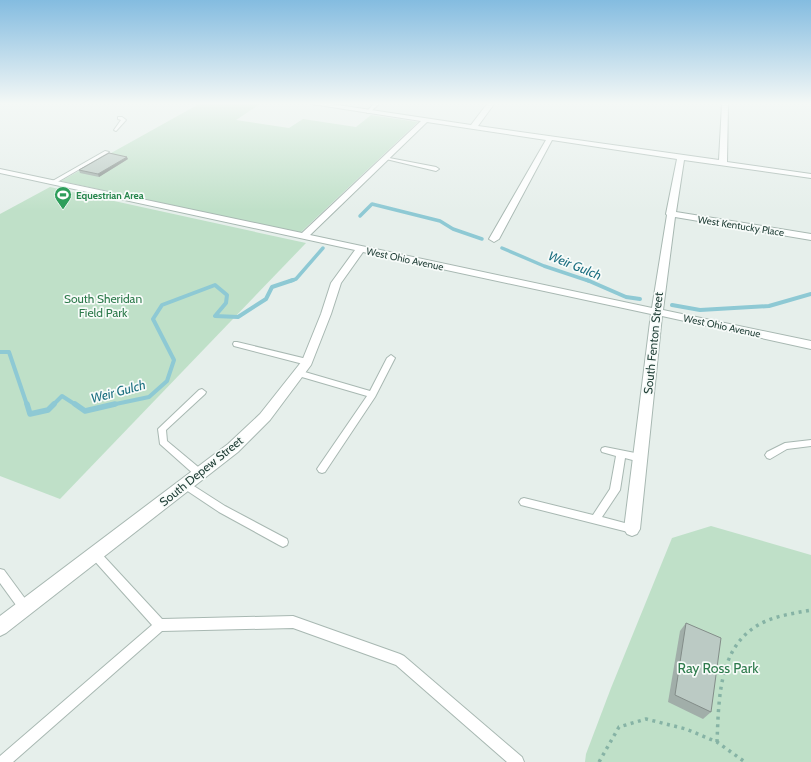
<svg xmlns="http://www.w3.org/2000/svg" width="811" height="762" viewBox="0 0 811 762" font-family="Cabin,sans-serif">
<style>
.green{fill:#bfe0c8}
.lines{fill:none;stroke-linecap:round;stroke-linejoin:round}
.stream-far2{stroke:#8ec9d4;stroke-width:3.5}
.stream-far1{stroke:#8ec9d4;stroke-width:4}
.stream{stroke:#8ec9d4;stroke-width:5.5}
.lane-casing{stroke:#a8b8b2;stroke-width:2}
.street-casing{stroke:#a8b8b2;stroke-width:2}
.path{stroke:#86b3a5;stroke-width:3.5;stroke-dasharray:3 4.5;stroke-linecap:butt}
.lane{fill:#fff;fill-rule:evenodd}
.street{fill:#fff;fill-rule:evenodd}
.wall{fill:#a1aea9}
.shaded-wall{fill:#838d89}
.building{fill:#bbcac4;stroke:#838d89}
.labels{text-anchor:middle;dominant-baseline:central;stroke-width:3.5;stroke-linejoin:round;paint-order:stroke}
.far-leisure-label{font-size:10px;font-weight:bold;fill:#27864d;stroke:#f7fbf9;text-anchor:start}
.far-street-label{font-size:10px;fill:#24423a;stroke:#f7fbf9}
.park-label{font-size:12px;fill:#2d7a4b;stroke:#f7fbf9}
.street-label{font-size:12px;fill:#24423a;stroke:#f7fbf9}
.water-label{font-size:13px;font-style:italic;fill:#1c6f80;stroke:#f7fbf9}
.near-park-label{font-size:14px;fill:#2d7a4b;stroke:#f7fbf9}
</style>
<rect width="100%" height="100%" fill="#e6efeb"/>
<g class="green">
<path d="M199,104H260L236,120L289,128L303,119L356,127L371,115L418,122L300,233L61,181Z"/>
<path d="M50,187L306,243L60,499L0,476V214Z"/>
<path d="M711,526L811,555V762H585L586,754L611,688L672,538Z"/>
</g>
<g class="lines">
<g class="stream-far2">
<path d="M360,216L372,204L440,221L453,229L482,239"/>
<path d="M502,248L544,266L589,281"/>
<path d="M290,281L296,279L323,248"/>
</g>
<g class="stream-far1">
<path d="M587,280L626,297L640,299"/>
<path d="M672,305L700,310L769,306L811,294"/>
<path d="M0,352H9L27,405"/>
<path d="M53,405L62,396L76,405"/>
<path d="M111,405L149,397L167,381L174,360L153,319L162,305L215,285L227,295L226,303L215,316L238,317L266,299L272,287L293,280"/>
</g>
<g class="stream">
<path d="M27,404L30,414L48,410L54,404"/>
<path d="M75,404L85,411L115,404"/>
</g>
<defs>
<g id="lane">
<path d="M374,104H379L369,113H367V111Z"/>
<path d="M118,117H122L126,120L116,131L114,130L121,120L118,119Z"/>
<path d="M105,151L109,152L54,184L49,183Z"/>
<path d="M384,157L436,167L439,169L436,171L386,159L384,158Z"/>
<path d="M234,342H237L307,359L311,362L307,365L234,346L233,344Z"/>
<path d="M391,355L395,358L375,397L325,472L322,473L319,472L317,469L319,466L367,396L295,375L294,373L295,371L298,370L370,391L387,358Z"/>
<path d="M202,389L206,392L205,394L166,430L167,441L203,471L205,474L203,477L200,478L197,477L160,444L158,429L199,390Z"/>
<path d="M811,440V446L787,449L770,459L767,458L765,455L767,452L785,443Z"/>
<path d="M605,447L640,454L643,455L645,458L643,461L640,462L625,458L620,490L602,517L636,526L637,529L636,532L632,533L521,505L519,502L521,499L524,498L593,515L610,489L616,456L602,452L601,450L602,448Z"/>
<path d="M186,481L225,506L287,539L288,542L287,545L283,547L279,545L219,512L183,488L181,485L183,482Z"/>
<path d="M95,549L99,551L162,619L293,616L400,654L404,656L522,757L524,762H507L396,665L293,628L162,631L13,762H0V756L152,625L91,557L90,554L91,551Z"/>
<path d="M0,569L4,570L29,604L31,608L29,612L25,613L21,612L0,583Z"/>
</g>
<path id="street" d="M312,104H331L471,125L487,104H494L478,126L719,160L722,104H728L727,162L811,174V178L684,160L676,212L811,234V240L675,217L663,310L811,341V349L662,316L640,529L637,534L632,536L627,534L624,529L651,314L363,252L341,283L331,314L311,365L270,420L238,452L6,633L0,636V616L228,444L260,414L302,361L321,314L331,283L355,250L0,173V169L302,233L421,121ZM427,122L546,140L489,239L494,242L499,239L552,140L677,159L666,214L667,215L652,308L310,235Z"/>
</defs>
<use href="#lane" class="lane-casing"/>
<use href="#street" class="street-casing"/>
<g class="path">
<path d="M717,742C719,697 718,642 766,621C780,615 796,613 811,610"/>
<path d="M599,762L619,727L646,719L686,729L717,742L745,762"/>
</g>
<use href="#lane" class="lane"/>
<use href="#street" class="street"/>
</g>
<g class="wall">
<path d="M128,159L99,177L80,173L79,170Z"/>
<path d="M686,623L711,712L703,719L668,702L680,631Z"/>
</g>
<path class="shaded-wall" d="M127,157L128,159L99,177L98,174Z"/>
<g class="building">
<path d="M109,153L127,157L98,174L79,170Z"/>
<path d="M686,623L721,638L711,712L675,695Z"/>
</g>
<linearGradient id="sky" x2="0" y2="1"><stop stop-color="#84bce0"/><stop offset="0.49" stop-color="#f4f8f6"/><stop offset="1" stop-color="#f4f8f6" stop-opacity="0"/></linearGradient>
<rect width="811" height="211" fill="url(#sky)"/>
<defs>
<symbol id="stadium-pin" viewBox="-11 -11 22 30"><path d="M0 17L-7.5 6A9.5 9.5 0 1 1 7.5 6Z" fill="#2e9e5b" stroke="#f7fbf9"/><path d="M0-5a6.5 5 0 1 0 0 10a6.5 5 0 1 0 0-10ZM-3.5-1.8h7v3.6h-7Z" fill="#fff"/></symbol>
</defs>
<g fill-rule="evenodd">
<use href="#stadium-pin" x="53" y="185" width="20" height="27"/>
</g>
<g class="labels">
<g class="far-leisure-label">
<text x="76" y="195">Equestrian Area</text>
</g>
<g class="far-street-label">
<text transform="translate(741 226) rotate(9)">West Kentucky Place</text>
<text transform="translate(405 259) rotate(12)">West Ohio Avenue</text>
<text transform="translate(722 326) rotate(12)">West Ohio Avenue</text>
</g>
<g class="park-label">
<text x="103" y="298">South Sheridan<tspan x="103" dy="14">Field Park</tspan></text>
</g>
<g class="street-label">
<text transform="translate(653 343) rotate(-84)">South Fenton Street</text>
<text transform="translate(201 471) rotate(-39)">South Depew Street</text>
</g>
<g class="water-label">
<text transform="translate(575 265) rotate(22)">Weir Gulch</text>
<text transform="translate(118 391) rotate(-15)">Weir Gulch</text>
</g>
<g class="near-park-label">
<text x="718" y="668">Ray Ross Park</text>
</g>
</g>
</svg>
